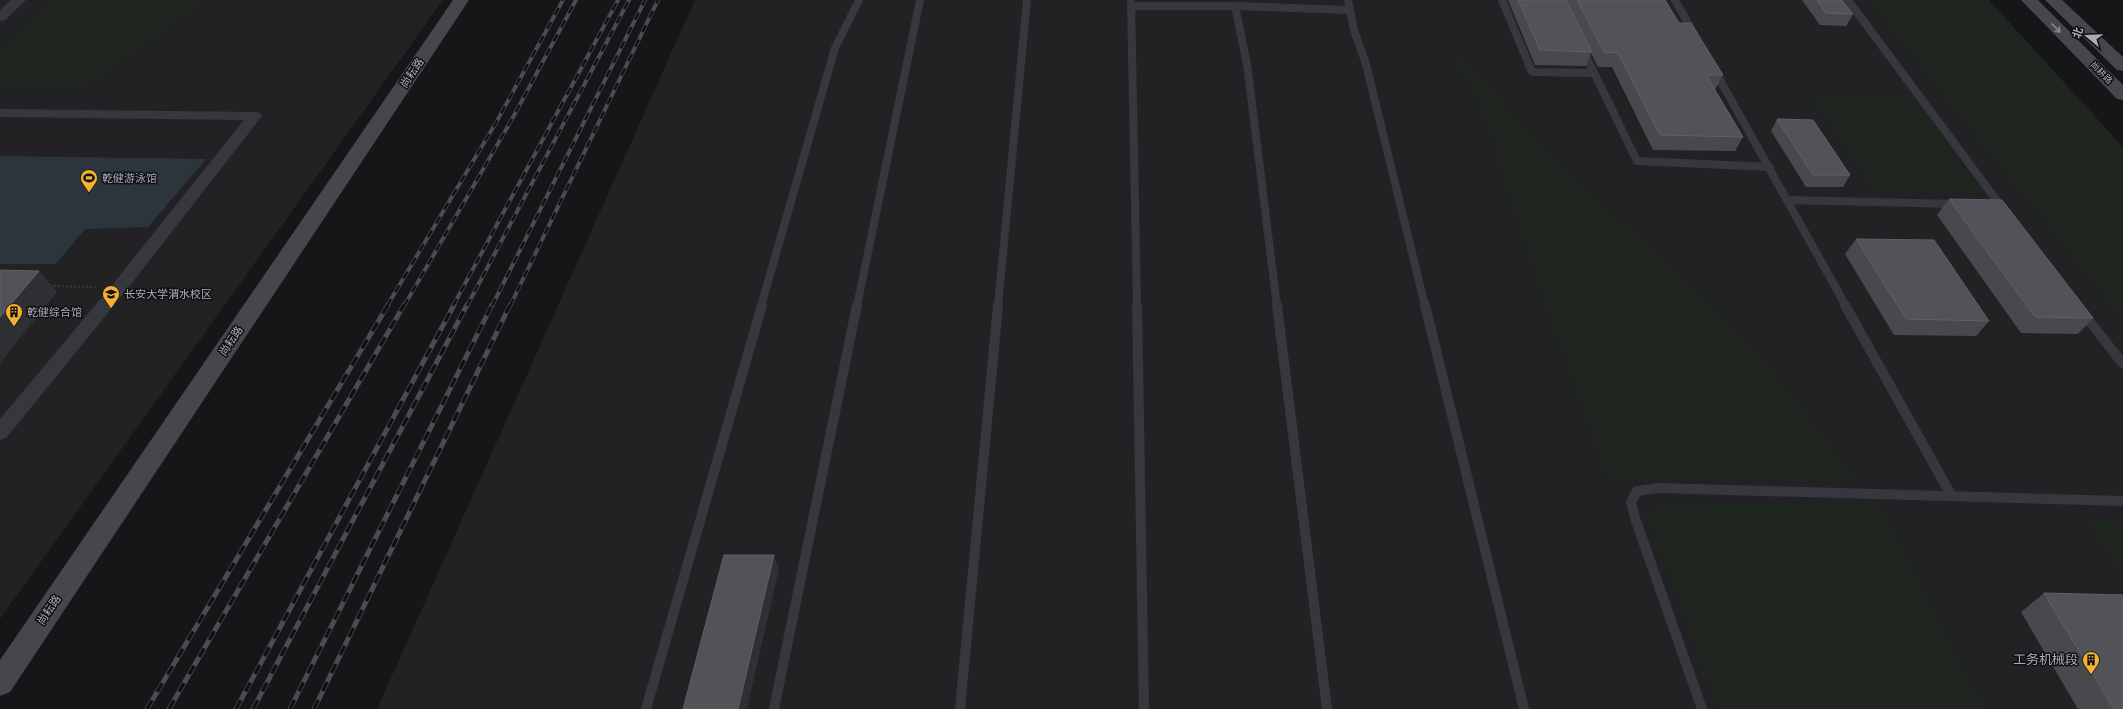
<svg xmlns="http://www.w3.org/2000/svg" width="2123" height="709" viewBox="0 0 2123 709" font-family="'Source Sans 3','Noto Sans SC',sans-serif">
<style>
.built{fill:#222225}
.green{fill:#1e261f}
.water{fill:#2c353c}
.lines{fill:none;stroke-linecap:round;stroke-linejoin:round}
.path{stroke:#3d3f44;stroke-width:2;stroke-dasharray:1.5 2.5;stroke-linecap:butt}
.lane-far1{stroke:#37383d;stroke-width:8}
.lane{stroke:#37383d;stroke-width:10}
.street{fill:#37383d;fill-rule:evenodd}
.secondary{fill:#45474d;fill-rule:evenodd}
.rail-far1-casing{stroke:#4a4c52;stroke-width:4}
.rail-casing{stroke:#4a4c52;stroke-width:5}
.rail-far1{stroke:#111113;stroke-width:2.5;stroke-dasharray:8;stroke-linecap:butt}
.rail{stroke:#111113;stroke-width:3.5;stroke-dasharray:10;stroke-linecap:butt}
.wall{fill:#47494d}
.shaded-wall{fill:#2f3033}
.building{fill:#525359;stroke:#5f6168}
.oneway{stroke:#858993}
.labels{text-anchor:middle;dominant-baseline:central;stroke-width:3;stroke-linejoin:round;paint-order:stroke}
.far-street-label{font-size:9px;fill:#a8adb8;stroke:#111113}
.street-label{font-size:11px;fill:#a8adb8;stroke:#111113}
.poi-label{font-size:11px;fill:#a8adb8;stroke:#111113;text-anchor:start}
.near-poi-label{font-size:13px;fill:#a8adb8;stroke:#111113;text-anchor:end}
</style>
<rect width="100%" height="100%" fill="#161618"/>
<g class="built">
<path d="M0,0H443L0,619Z"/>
<path d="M695,0H1875L2123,308V709H377Z"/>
</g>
<g class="green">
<path d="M51,0H207L82,90H0V48Z"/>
<path d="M1868,0H1989L2123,147V319Z"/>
<path d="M1452,53L1472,66L1548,154L1715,307L1765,361L1858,481L1851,483L1620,476L1611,480L1609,489L1597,449L1498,164V148L1468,83Z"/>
<path d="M1810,93L1909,94L1984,194L1876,192Z"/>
<path d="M1665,502L1879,506L1985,709H1718L1650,523C1650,510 1652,505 1665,502Z"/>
<path d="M2087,520L2123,521V574Z"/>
</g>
<path class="water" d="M0,156L206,159L148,227L85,229L56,264H0Z"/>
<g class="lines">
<path class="path" d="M50,286L95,287"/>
<g class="lane-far1">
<path d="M1131,0L1137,306"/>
<path d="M1348,0L1354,30L1366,64L1425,306"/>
<path d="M1502,0L1532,72L1594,73"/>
<path d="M1675,0L1694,34"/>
<path d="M1848,0L2003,209"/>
<path d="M1131,6H1235L1247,64L1277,306"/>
<path d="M1235,6L1350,10"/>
<path d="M1583,50L1637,161L1770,167"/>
<path d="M1714,69L1846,306"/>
<path d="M1788,200L1957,204"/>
<path d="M761,306L835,48L859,0"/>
<path d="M857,306L920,0"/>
<path d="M998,306L1027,0"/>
</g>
<g class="lane">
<path d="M1137,305L1144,709"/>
<path d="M1277,305L1327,709"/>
<path d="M1425,305L1524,709"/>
<path d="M1845,305L1951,495"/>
<path d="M2083,313L2123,364"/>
<path d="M646,709L762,305"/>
<path d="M774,709L857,305"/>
<path d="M960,709L998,305"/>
<path d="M1702,709L1635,518L1631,502L1637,491L1658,488L2123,501"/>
</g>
<g class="street">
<path d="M11,0H26L5,20L0,21V10Z"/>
<path d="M0,109L255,112L260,113L262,116L125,292L7,437L0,440V419L113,284L244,120L0,117Z"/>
</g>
<g class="secondary">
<path d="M453,0H469L10,692L0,696V660Z"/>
<path d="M2021,0H2038L2123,85V100L2117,99Z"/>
<path d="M2045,0H2062L2123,57V71L2117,70Z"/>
</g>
<defs>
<g id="rail-far1">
<path d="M387,306L497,121L563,0"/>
<path d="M404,306L511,121L576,0"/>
<path d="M453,306L618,0"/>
<path d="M467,306L629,0"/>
<path d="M492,306L645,0"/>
<path d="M510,306L658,0"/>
</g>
<g id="rail">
<path d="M147,709L388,305"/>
<path d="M169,709L404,305"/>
<path d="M236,709L454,305"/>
<path d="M253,709L467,305"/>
<path d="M290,709L492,305"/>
<path d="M314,709L510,305"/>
</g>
</defs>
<use href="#rail-far1" class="rail-far1-casing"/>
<use href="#rail" class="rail-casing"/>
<use href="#rail-far1" class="rail-far1"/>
<use href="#rail" class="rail"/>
</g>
<g class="wall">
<path d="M1508,0H1665L1679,23L1723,75L1715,90L1743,137L1735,151L1653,150L1612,67H1598L1591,53L1586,66L1535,65Z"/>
<path d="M1802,0H1842L1853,14L1846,26L1820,25Z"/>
<path d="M1777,119L1850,175L1843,187H1806L1771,131Z"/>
<path d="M1949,199L2093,318L2078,334L2021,333L1937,215Z"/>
<path d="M1856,239L1989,321L1976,336L1894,335L1845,254Z"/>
<path d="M2044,593L2123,709H2078L2021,612Z"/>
</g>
<g class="shaded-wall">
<path d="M39,271L57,292L0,363V317Z"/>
<path d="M774,555L779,569L747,709H738Z"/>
</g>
<g class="building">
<path d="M1518,0H1566L1592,52L1540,50Z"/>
<path d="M1577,0H1665L1679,23H1691L1723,75H1706L1743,137L1660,135L1618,53L1604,52Z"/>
<path d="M1817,0H1842L1853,14L1826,13Z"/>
<path d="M1777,119L1813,120L1850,175H1813Z"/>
<path d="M1949,199L2002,200L2093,318L2035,317Z"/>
<path d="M1856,239L1934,240L1989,321L1906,319Z"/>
<path d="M0,270L39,271L0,317Z"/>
<path d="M724,555H774L738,709H683Z"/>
<path d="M2044,593L2123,595V709H2114Z"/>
</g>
<defs><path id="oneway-shaft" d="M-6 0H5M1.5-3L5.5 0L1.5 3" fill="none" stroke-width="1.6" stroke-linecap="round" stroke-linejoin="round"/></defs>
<use class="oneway" href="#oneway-shaft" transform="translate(2056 28) rotate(45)"/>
<defs>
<symbol id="stadium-pin" viewBox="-11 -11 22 30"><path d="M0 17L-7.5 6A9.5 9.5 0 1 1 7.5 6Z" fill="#f2b134" stroke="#111113"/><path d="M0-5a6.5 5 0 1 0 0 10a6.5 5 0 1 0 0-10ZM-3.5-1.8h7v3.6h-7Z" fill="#111"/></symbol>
<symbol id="university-pin" viewBox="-11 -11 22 30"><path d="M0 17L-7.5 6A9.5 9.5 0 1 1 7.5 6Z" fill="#f2b134" stroke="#111113"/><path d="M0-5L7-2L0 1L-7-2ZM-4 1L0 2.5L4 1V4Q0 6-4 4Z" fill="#111"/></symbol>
<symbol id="building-pin" viewBox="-11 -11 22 30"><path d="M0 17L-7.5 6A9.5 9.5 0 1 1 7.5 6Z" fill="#f2b134" stroke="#111113"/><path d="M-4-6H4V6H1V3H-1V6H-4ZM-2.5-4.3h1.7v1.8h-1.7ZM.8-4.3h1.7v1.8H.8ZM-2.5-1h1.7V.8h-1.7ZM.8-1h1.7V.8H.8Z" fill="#111"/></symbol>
</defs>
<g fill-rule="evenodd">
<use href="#stadium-pin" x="79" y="168" width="20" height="27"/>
<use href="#university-pin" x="101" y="284" width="20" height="27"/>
<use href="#building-pin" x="4" y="302" width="20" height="27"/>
<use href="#building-pin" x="2081" y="650" width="20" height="27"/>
</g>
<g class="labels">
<g class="far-street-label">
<text transform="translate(2101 73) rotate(45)">尚耕路</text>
</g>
<g class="street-label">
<text transform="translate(412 73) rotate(-56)">尚耘路</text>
<text transform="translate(231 341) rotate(-56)">尚耘路</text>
<text transform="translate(49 610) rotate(-56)">尚耘路</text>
</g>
<g class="poi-label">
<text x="102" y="178">乾健游泳馆</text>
<text x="124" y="294">长安大学渭水校区</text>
<text x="27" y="312">乾健综合馆</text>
</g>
<g class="near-poi-label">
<text x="2078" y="660">工务机械段</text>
</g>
</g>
<g transform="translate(2087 36) rotate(289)" stroke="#111113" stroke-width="3" paint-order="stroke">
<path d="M0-3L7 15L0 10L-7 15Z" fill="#a8adb8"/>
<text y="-6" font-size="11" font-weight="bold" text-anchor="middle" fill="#a8adb8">北</text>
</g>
</svg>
